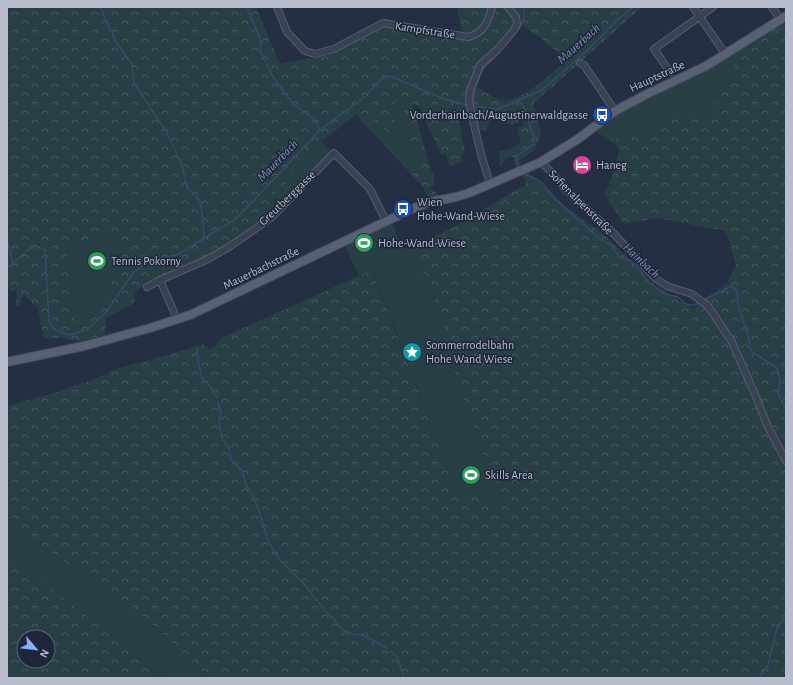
<svg xmlns="http://www.w3.org/2000/svg" width="793" height="685" viewBox="0 0 793 685" font-family="'Alegreya Sans',sans-serif">
<style>
.green{fill:#273f45}
.forest{fill:url(#forest-crowns);fill-rule:evenodd}
.lines{fill:none;stroke-linecap:round;stroke-linejoin:round}
.stream{stroke:#37496c;stroke-width:1.5}
.minor-casing{stroke:#555d6e;stroke-width:8}
.major-casing{stroke:#434b5d;stroke-width:10}
.minor{stroke:#394253;stroke-width:6}
.major{stroke:#576173;stroke-width:8}
.labels{text-anchor:middle;dominant-baseline:central;stroke-width:3;stroke-linejoin:round;paint-order:stroke}
.street-label{font-size:12px;fill:#b7bdcd;stroke:#1e2739}
.poi-label{font-size:12px;fill:#b7bdcd;stroke:#1e2739;text-anchor:start}
.water-label{font-size:13px;font-style:italic;fill:#7c90b6;stroke:#1e2739}
</style>
<defs>
<pattern id="forest-crowns" width="20" height="18" patternUnits="userSpaceOnUse"><rect width="20" height="18" fill="#273f45"/><path d="M2 6a3 3 0 1 1 6 0M12 15a3 3 0 1 1 6 0" fill="none" stroke="#44595f"/></pattern>
</defs>
<rect width="100%" height="100%" fill="#252f44"/>
<g class="green">
<path d="M728,57L738,72L718,99L715,107L703,119H675L649,132L607,140L595,130L636,102L694,75L700,74Z"/>
<path d="M399,100L411,126L408,136L422,163V172L414,173L400,162L356,115L385,109Z"/>
<path d="M321,142L331,151L329,155L271,216L270,199L299,169L314,144Z"/>
<path d="M393,223L397,236L404,248L412,249L442,316L445,325V344L500,500L496,508L475,494L456,492L373,271L359,276L345,246Z"/>
<path d="M118,234L121,269L109,274L115,292L91,317L75,320L70,310L71,282L66,253L73,242Z"/>
<path d="M7,514L45,548L144,617L210,678H163L7,552Z"/>
</g>
<g class="forest">
<path d="M7,7H256L280,64L333,54L383,25L463,38L457,7H642L533,104L541,132L535,150L519,161L523,167L517,169L513,157L507,158L501,166L499,165L500,156L498,151L509,150L521,142L517,129L524,125L523,120L513,125L491,118L487,129L479,131L473,103H468L467,111L458,117L465,152L461,156L462,161L450,167L446,154L441,155L419,106L412,104L435,183L430,188L440,196L432,198L427,197L423,187L400,162L414,173L422,172V163L408,136L410,126L399,100L385,109L403,129L392,137L366,113L356,115L324,139L321,142L314,144L299,169L270,199L274,209C270,219 262,225 251,226C227,254 177,271 144,285L135,293L134,303L106,318L105,335L81,341L59,338H44L38,309L23,294L20,306L16,307L17,290L10,292L7,280ZM522,25L543,40L566,60C553,72 521,104 501,100C494,99 483,90 476,86L483,70L497,57ZM118,234L121,269L109,274L114,292L91,317L75,320L70,310L71,282L66,253L73,242Z"/>
<path d="M786,22V678H210L144,617L45,548L7,514V406L61,391L110,373L109,371C140,362 171,355 202,344L210,349L216,346L221,338L372,270L456,492L475,494L496,508L499,499L445,344V325L442,316L412,249L468,219L526,184L523,175L528,173L566,207L602,233L655,285L693,309L727,283L736,266L726,231L657,218L624,224L605,195L615,169L619,151L615,143L607,140L649,132L675,119H703L715,107L718,99L738,72L728,57L779,24Z"/>
<path d="M7,552L163,678H7ZM24,637H48V661H24Z"/>
</g>
<g class="lines">
<g class="stream">
<path d="M100,7L116,42L132,64L134,83L165,130L181,162L187,187L200,201L203,220L204,239"/>
<path d="M247,7L261,41L260,51L273,77L293,104L313,118L320,130"/>
<path d="M516,32C522,25 527,16 523,7"/>
<path d="M517,100L524,106L534,138V144L518,155L516,162L520,168"/>
<path d="M471,106L498,109L542,90L590,48L616,21L633,7"/>
<path d="M474,106L475,88L483,69L511,38"/>
<path d="M524,173L526,175L536,179L543,184L554,198L601,240L612,245L619,257L631,261L640,270L649,283L665,294L678,297L687,305H694L700,302"/>
<path d="M7,240L13,263"/>
<path d="M7,267L13,263L34,245L45,250L49,321L55,330L69,335L88,329L106,312L134,272L149,260L177,255L234,220L258,196L320,130L366,96L381,79L390,76L444,99L467,105"/>
<path d="M703,300L732,286L737,291L738,305L748,336L751,351L777,368L780,379L778,394L786,410"/>
<path d="M197,347C197,354 200,376 204,381C205,382 207,383 209,385C212,388 214,394 217,398"/>
<path d="M218,402L221,414L219,422L222,439L229,448L231,460L242,471L247,487L250,491L258,508L268,540L278,558L305,585L327,613L334,619L343,630L352,634L361,635L371,639L386,648"/>
<path d="M390,651L397,657L403,674"/>
<path d="M759,678L768,665L777,628L786,617"/>
</g>
<defs>
<g id="minor">
<path d="M277,7L287,32L305,51L315,54L334,49L383,23L468,37C484,33 488,22 492,7"/>
<path d="M693,7L726,55"/>
<path d="M772,7L780,19"/>
<path d="M580,63L584,65L615,111"/>
<path d="M670,72L654,49L713,7"/>
<path d="M541,162L554,175L564,188L614,234L655,278L667,286L692,294L708,306L732,342L756,397L768,427L786,461"/>
<path d="M490,183L482,158L471,112L469,100L470,91L480,65L498,49L514,30L517,24L516,17L508,7"/>
<path d="M147,287L160,280"/>
<path d="M177,319L160,280L206,260L229,247L271,218L334,153L370,189L386,221"/>
</g>
<path id="major" d="M7,362L84,346L150,328L190,315L412,209L430,202L456,197L469,193L541,162L578,139L615,111L645,95L706,66L786,16"/>
</defs>
<use href="#minor" class="minor-casing"/>
<use href="#major" class="major-casing"/>
<use href="#minor" class="minor"/>
<use href="#major" class="major"/>
</g>
<defs>
<symbol id="bus-disc" viewBox="-11 -11 22 22"><circle r="9.5" fill="#1a4fb4" stroke="#1e2739"/><path d="M-5-6H5V4H4V6H2V4H-2V6H-4V4H-5ZM-3.5-4V0h7V-4ZM-3.5 1.2v1.5H-2V1.2ZM2 1.2v1.5H3.5V1.2Z" fill="#fff"/></symbol>
<symbol id="hotel-disc" viewBox="-11 -11 22 22"><circle r="9.5" fill="#d1479c" stroke="#1e2739"/><path d="M-6-4.5h1.5V1H6V5H4.5V3h-9V5H-6ZM-4 0a1.8 1.8 0 1 1 3.6 0ZM.5 0V-2.5h3Q6-2.5 6 0Z" fill="#fff"/></symbol>
<symbol id="stadium-disc" viewBox="-11 -11 22 22"><circle r="9.5" fill="#2e9e5b" stroke="#1e2739"/><path d="M0-5a6.5 5 0 1 0 0 10a6.5 5 0 1 0 0-10ZM-3.5-1.8h7v3.6h-7Z" fill="#fff"/></symbol>
<symbol id="sight-disc" viewBox="-11 -11 22 22"><circle r="9.5" fill="#0f9aa8" stroke="#1e2739"/><path d="M0-6L1.8-2.2L6-1.7L2.9 1.2L3.7 5.4L0 3.3L-3.7 5.4L-2.9 1.2L-6-1.7L-1.8-2.2Z" fill="#fff"/></symbol>
</defs>
<g fill-rule="evenodd">
<use href="#bus-disc" x="591" y="104" width="22" height="22"/>
<use href="#hotel-disc" x="571" y="154" width="22" height="22"/>
<use href="#bus-disc" x="392" y="198" width="22" height="22"/>
<use href="#stadium-disc" x="353" y="232" width="22" height="22"/>
<use href="#stadium-disc" x="86" y="250" width="22" height="22"/>
<use href="#sight-disc" x="401" y="341" width="22" height="22"/>
<use href="#stadium-disc" x="460" y="464" width="22" height="22"/>
</g>
<g class="labels">
<g class="street-label">
<text transform="translate(425 30) rotate(9)">Kampfstraße</text>
<text transform="translate(657 76) rotate(-25)">Hauptstraße</text>
<text transform="translate(287 198) rotate(-44)">Greutberggasse</text>
<text transform="translate(581 202) rotate(45)">Sofienalpenstraße</text>
<text transform="translate(261 268) rotate(-26)">Mauerbachstraße</text>
</g>
<g class="poi-label">
<text x="588" y="115" text-anchor="end">Vorderhainbach/Augustinerwaldgasse</text>
<text x="596" y="165">Haneg</text>
<text x="417" y="202">Wien<tspan x="417" dy="14">Hohe-Wand-Wiese</tspan></text>
<text x="378" y="243">Hohe-Wand-Wiese</text>
<text x="111" y="261">Tennis Pokorny</text>
<text x="426" y="345">Sommerrodelbahn<tspan x="426" dy="14">Hohe Wand Wiese</tspan></text>
<text x="485" y="475">Skills Area</text>
</g>
<g class="water-label">
<text transform="translate(579 44) rotate(-42)">Mauerbach</text>
<text transform="translate(278 161) rotate(-46)">Mauerbach</text>
<text transform="translate(641 261) rotate(43)">Hainbach</text>
</g>
</g>
<rect width="793" height="685" fill="none" stroke="#b7bdcd" stroke-width="16"/>
<g transform="translate(36 649) rotate(118)"><circle r="19" fill="#1e2739" stroke="#5b6374"/>
<path d="M0-3L7 15L0 10L-7 15Z" fill="#8aadff"/>
<text y="-6" font-size="11" font-weight="bold" text-anchor="middle" fill="#b7bdcd">N</text>
</g>
</svg>
